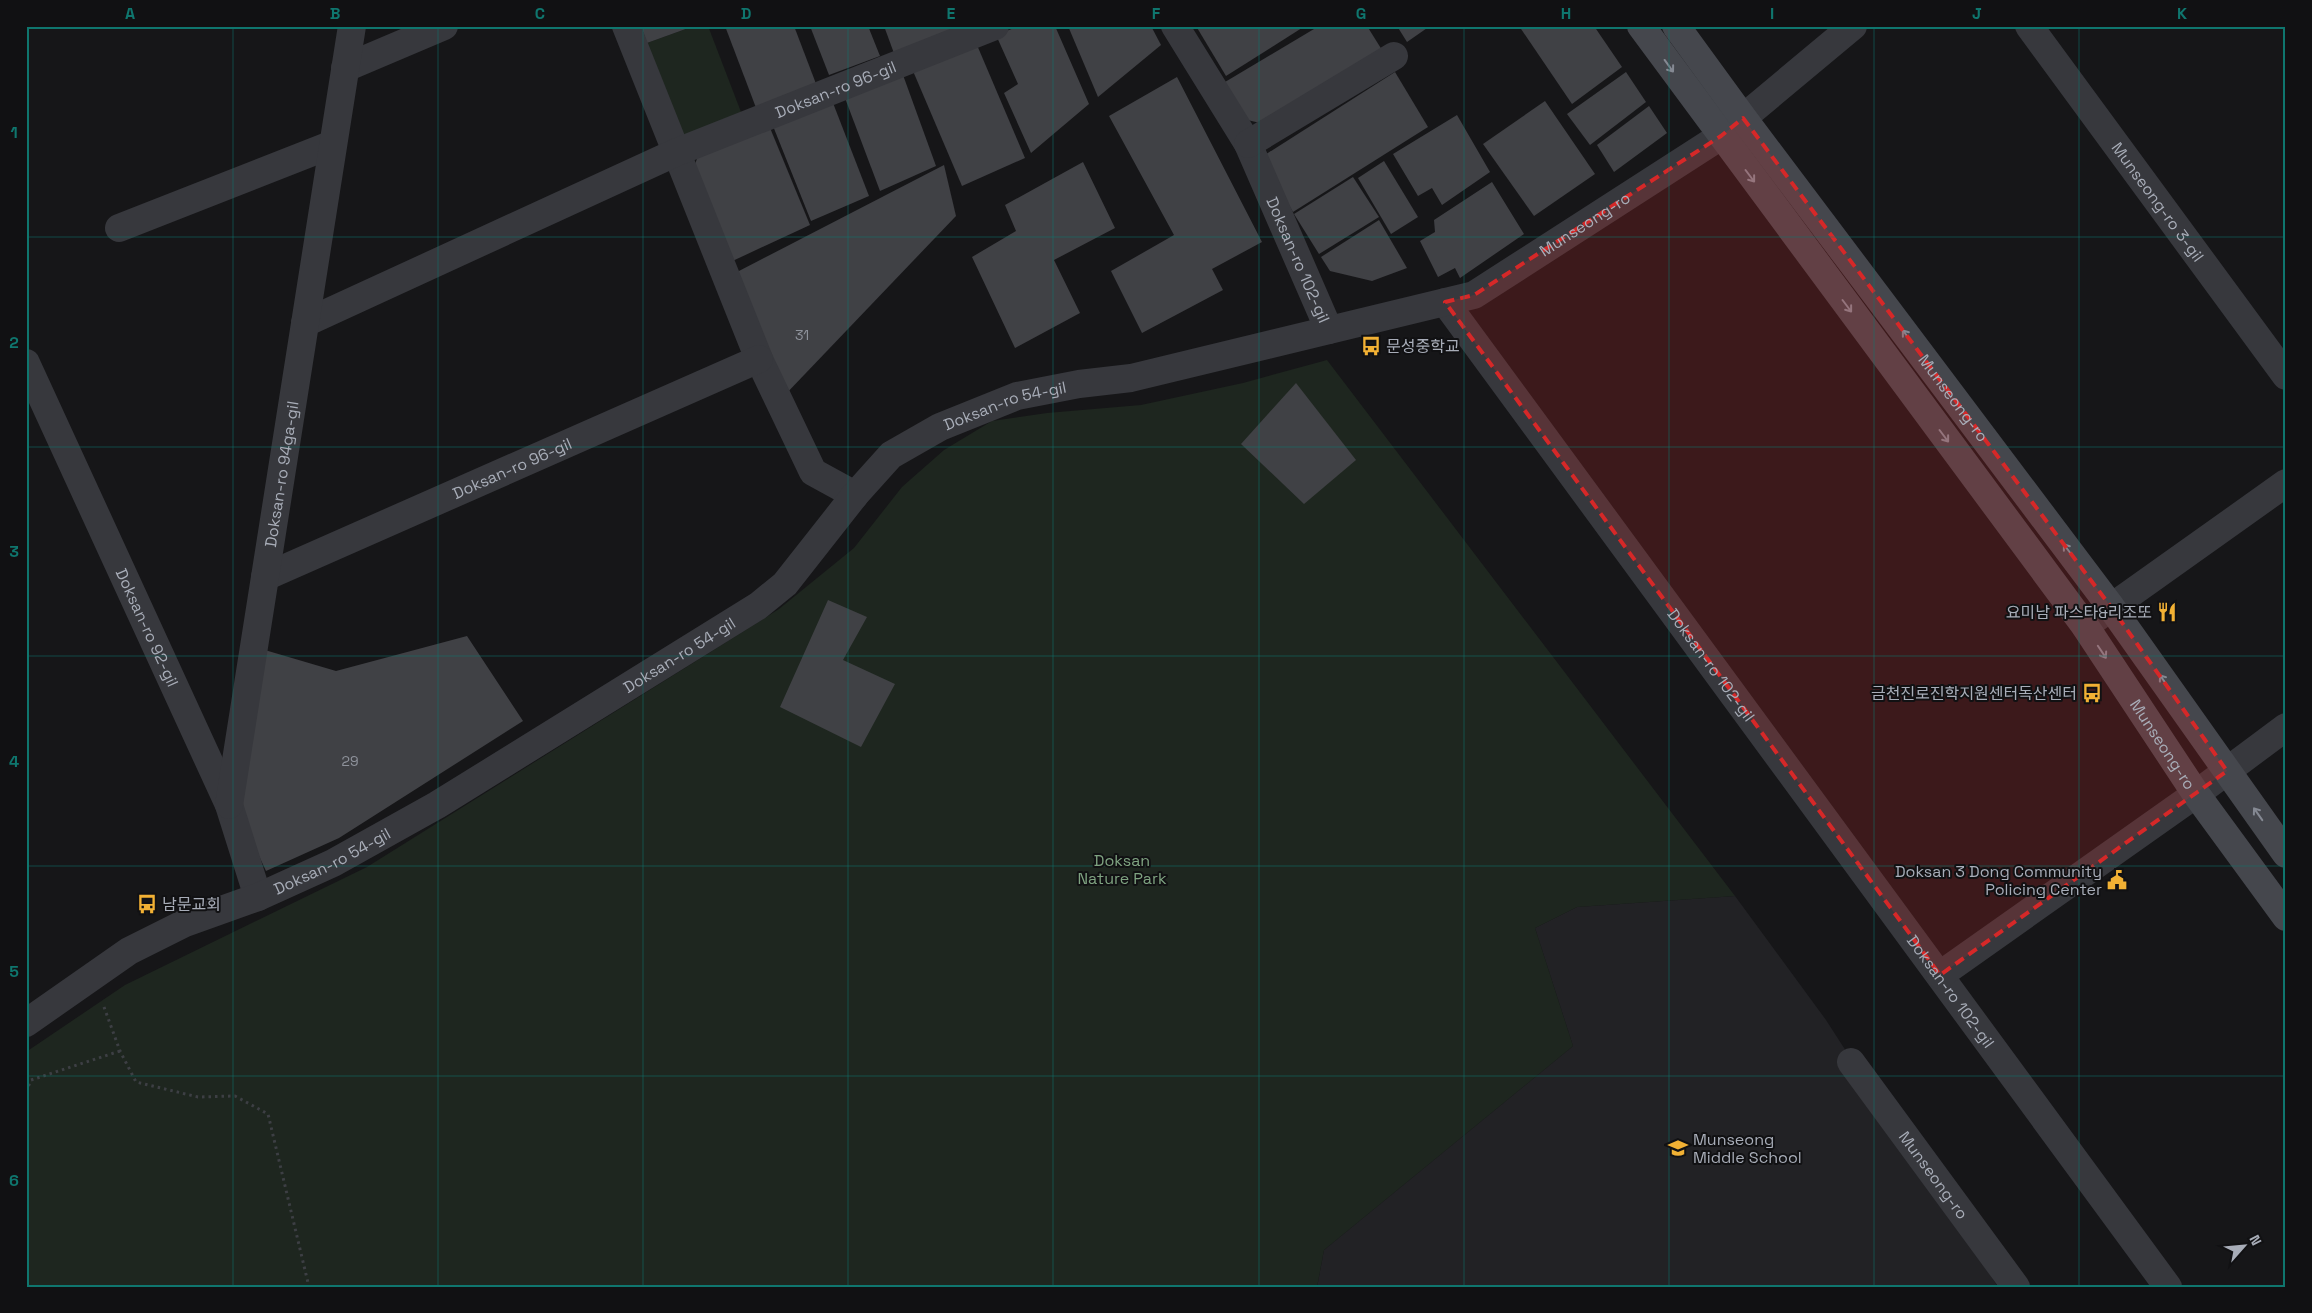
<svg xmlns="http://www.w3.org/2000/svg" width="2312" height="1313" viewBox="0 0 2312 1313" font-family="'Space Grotesk','Noto Sans KR',sans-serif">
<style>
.built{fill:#222225}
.green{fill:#1e261f}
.building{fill:#404145}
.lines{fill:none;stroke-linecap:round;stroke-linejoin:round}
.path{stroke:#3d3f44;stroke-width:3;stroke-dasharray:2.5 4;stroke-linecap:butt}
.minor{stroke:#37383d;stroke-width:28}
.tertiary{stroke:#37383d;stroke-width:28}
.secondary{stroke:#45474d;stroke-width:28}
.oneway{stroke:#858993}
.marked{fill:#d62828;fill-opacity:0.2;stroke:#d62828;stroke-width:4;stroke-dasharray:10 6;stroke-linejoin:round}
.grid{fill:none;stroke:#0f766e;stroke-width:1;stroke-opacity:0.55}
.labels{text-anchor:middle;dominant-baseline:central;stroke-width:4;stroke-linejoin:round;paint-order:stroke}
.number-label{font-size:14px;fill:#8e929b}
.street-label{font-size:16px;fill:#a8adb8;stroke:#111113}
.poi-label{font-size:16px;fill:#a8adb8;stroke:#111113;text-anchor:start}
.park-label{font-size:16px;fill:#7fa381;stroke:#111113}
.neatline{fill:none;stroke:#0f766e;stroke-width:2}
.grid-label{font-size:16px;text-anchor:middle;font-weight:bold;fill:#0f766e}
</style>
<rect width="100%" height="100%" fill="#161618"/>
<path class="built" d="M1735,896L1826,1020L1998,1287H1317L1324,1250L1573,1046L1535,928L1577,907Z"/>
<g class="green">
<path d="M694,26H708L746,125L677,152L647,43Z"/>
<path d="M1327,360L1735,896L1577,907L1535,928L1573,1046L1324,1250L1317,1287H26V1052L125,985L367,867L779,609L854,548L902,487L944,450L992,421L1047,413L1141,405L1243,383Z"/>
</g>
<g class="building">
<path d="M641,26H694L647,43Z"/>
<path d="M725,26H794L818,89L758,113Z"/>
<path d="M810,26H868L880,56L829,75Z"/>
<path d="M884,26H962L895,56Z"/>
<path d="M1019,26H1055L1089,104L1031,153L1004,93L1018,84L996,35Z"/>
<path d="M1068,26H1151L1161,45L1098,97Z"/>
<path d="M1196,26H1305L1226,76Z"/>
<path d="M1319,26H1367L1382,50L1260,123L1239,118L1220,85Z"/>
<path d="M1397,26H1430L1407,42Z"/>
<path d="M1519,26H1594L1622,67L1572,104Z"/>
<path d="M977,45L1025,158L962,186L913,71Z"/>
<path d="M1395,72L1428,127L1293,212L1260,158Z"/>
<path d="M1626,72L1646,102L1590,145L1567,114Z"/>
<path d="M903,75L936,166L880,191L845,98Z"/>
<path d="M1177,77L1262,242L1212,269L1223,290L1142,333L1111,271L1174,235L1109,116Z"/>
<path d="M1545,101L1595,174L1534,216L1483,144Z"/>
<path d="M833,103L869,196L811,221L773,126Z"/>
<path d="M1649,106L1667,133L1614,172L1597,145Z"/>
<path d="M1457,115L1490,172L1442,205L1432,188L1418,196L1393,154Z"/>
<path d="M768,123L810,225L726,264L691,176L700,150Z"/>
<path d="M1384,161L1418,217L1391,234L1358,178Z"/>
<path d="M1083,162L1115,228L1054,260L1080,313L1015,348L972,257L1016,231L1005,205Z"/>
<path d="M944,165L956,216L783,397L737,272Z"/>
<path d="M1353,177L1379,217L1319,254L1294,214Z"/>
<path d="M1492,182L1524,234L1460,278L1455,268L1438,277L1420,241L1435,232L1434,220Z"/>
<path d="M1379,220L1407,268L1372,281L1330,271L1321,257Z"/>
<path d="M1296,383L1356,460L1304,504L1241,444Z"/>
<path d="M828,600L867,617L843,660L895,684L861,747L780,707Z"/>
<path d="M467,636L523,721L339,838L266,871L234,802L258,648L336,671Z"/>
</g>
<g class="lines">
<g class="path">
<path d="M104,1007L120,1051L136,1082L198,1097L235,1096L268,1114L309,1287"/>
<path d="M26,1092L31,1080L120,1051"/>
</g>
<g class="minor">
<path d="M626,26L759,359L813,472L855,495"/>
<path id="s1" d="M1175,26L1248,144L1329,330"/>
<path id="s2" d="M2029,26L2286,376"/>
<path d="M345,68L444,26"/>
<path d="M1726,132L1853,26"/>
<path d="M1248,144L1394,56"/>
<path d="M119,228L333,144"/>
<path id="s3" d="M1445,302L2168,1287"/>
<path id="s4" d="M305,323L677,152L995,26"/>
<path id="s5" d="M26,363L229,805L258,897"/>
<path id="s6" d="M265,577L759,359"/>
<path d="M2085,626L2286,483"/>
<path id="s7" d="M229,805L352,26"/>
<path d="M1940,975L2196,794L2286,727"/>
<path id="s8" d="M1851,1062L2016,1287"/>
</g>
<path class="tertiary" id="s9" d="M26,1023L129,951L185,923L258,897L333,863L437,805L758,606L785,584L855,495L891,455L940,427L1017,396L1079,384L1131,378L1474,295L1721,136"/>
<g class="secondary">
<path id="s10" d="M1641,26L2085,626L2196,794L2286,917"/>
<path id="s11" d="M1676,26L1743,118L2111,607L2286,854"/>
</g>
</g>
<defs><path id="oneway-shaft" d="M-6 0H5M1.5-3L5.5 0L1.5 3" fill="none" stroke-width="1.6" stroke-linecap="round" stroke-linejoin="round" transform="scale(1.25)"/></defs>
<g class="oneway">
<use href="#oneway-shaft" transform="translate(1669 66) rotate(54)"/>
<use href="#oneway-shaft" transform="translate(1750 176) rotate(53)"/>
<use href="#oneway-shaft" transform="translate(1847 306) rotate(53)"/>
<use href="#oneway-shaft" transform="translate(1907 336) rotate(-127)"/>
<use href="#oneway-shaft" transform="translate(1944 436) rotate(53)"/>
<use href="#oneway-shaft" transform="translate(2068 550) rotate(-127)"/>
<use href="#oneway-shaft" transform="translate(2102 652) rotate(56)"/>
<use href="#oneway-shaft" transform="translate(2164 681) rotate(-125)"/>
<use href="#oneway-shaft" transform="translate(2258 814) rotate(-125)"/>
</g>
<path class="marked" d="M1743,118L2111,607L2227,771L1940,975L1445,302L1474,295L1721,136Z"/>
<path class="grid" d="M233,26V1287M438,26V1287M643,26V1287M848,26V1287M1053,26V1287M1259,26V1287M1464,26V1287M1669,26V1287M1874,26V1287M2079,26V1287M26,237H2286M26,447H2286M26,656H2286M26,866H2286M26,1076H2286"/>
<defs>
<symbol id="bus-bare" viewBox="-9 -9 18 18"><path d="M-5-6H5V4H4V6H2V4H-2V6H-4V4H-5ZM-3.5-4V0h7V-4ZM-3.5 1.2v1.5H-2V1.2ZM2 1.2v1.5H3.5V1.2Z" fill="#f2b134" stroke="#111113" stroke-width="2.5" paint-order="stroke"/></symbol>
<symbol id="restaurant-bare" viewBox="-9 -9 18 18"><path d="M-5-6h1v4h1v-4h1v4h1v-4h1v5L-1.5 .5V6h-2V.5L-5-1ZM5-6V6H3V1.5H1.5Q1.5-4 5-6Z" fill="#f2b134" stroke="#111113" stroke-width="2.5" paint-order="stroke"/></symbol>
<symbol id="civic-bare" viewBox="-9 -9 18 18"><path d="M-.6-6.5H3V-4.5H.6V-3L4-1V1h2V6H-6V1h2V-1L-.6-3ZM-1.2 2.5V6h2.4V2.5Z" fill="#f2b134" stroke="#111113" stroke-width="2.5" paint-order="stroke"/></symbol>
<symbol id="school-bare" viewBox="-9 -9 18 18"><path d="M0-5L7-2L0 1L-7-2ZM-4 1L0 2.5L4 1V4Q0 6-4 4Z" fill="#f2b134" stroke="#111113" stroke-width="2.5" paint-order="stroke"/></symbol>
</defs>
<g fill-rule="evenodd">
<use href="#bus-bare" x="1357" y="332" width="28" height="28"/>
<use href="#restaurant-bare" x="2153" y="598" width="28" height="28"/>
<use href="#bus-bare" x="2078" y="679" width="28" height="28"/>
<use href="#civic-bare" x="2103" y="866" width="28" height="28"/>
<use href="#bus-bare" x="133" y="890" width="28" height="28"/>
<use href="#school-bare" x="1664" y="1134" width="28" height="28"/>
</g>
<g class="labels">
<g class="number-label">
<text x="802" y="335">31</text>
<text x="350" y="761">29</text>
</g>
<g class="street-label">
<text stroke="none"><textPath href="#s4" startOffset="580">Doksan-ro 96-gil</textPath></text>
<text stroke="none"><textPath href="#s2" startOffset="218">Munseong-ro 3-gil</textPath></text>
<text stroke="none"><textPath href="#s9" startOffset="1786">Munseong-ro</textPath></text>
<text stroke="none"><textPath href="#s1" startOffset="265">Doksan-ro 102-gil</textPath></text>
<text stroke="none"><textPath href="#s11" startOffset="464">Munseong-ro</textPath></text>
<text stroke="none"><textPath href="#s9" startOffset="1172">Doksan-ro 54-gil</textPath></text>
<text stroke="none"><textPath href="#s6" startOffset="270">Doksan-ro 96-gil</textPath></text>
<text stroke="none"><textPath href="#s7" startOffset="335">Doksan-ro 94ga-gil</textPath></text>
<text stroke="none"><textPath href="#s5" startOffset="291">Doksan-ro 92-gil</textPath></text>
<text stroke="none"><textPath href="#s9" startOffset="752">Doksan-ro 54-gil</textPath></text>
<text stroke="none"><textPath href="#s3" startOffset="450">Doksan-ro 102-gil</textPath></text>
<text stroke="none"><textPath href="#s10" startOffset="888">Munseong-ro</textPath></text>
<text stroke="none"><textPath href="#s9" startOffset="348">Doksan-ro 54-gil</textPath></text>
<text stroke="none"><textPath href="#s3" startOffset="855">Doksan-ro 102-gil</textPath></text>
<text stroke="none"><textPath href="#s8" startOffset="140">Munseong-ro</textPath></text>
</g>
<g class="poi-label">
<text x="1386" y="346">문성중학교</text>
<text x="2152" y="612" text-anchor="end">요미남 파스타&amp;리조또</text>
<text x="2077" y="693" text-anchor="end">금천진로진학지원센터독산센터</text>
<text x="2102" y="871" text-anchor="end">Doksan 3 Dong Community<tspan x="2102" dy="18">Policing Center</tspan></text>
<text x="162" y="904">남문교회</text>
<text x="1693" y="1139">Munseong<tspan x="1693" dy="18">Middle School</tspan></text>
</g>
<g class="park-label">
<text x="1122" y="860">Doksan<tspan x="1122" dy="18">Nature Park</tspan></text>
</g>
</g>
<rect width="2312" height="1313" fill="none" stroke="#111113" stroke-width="55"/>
<g transform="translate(2244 1246) rotate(63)" stroke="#111113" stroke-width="4" paint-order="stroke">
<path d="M0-4L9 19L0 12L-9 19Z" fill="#a8adb8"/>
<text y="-8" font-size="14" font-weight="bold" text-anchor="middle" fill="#a8adb8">N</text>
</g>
<rect x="28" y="28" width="2256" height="1258" class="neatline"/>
<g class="grid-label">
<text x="130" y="19">A</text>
<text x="335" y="19">B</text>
<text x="540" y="19">C</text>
<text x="746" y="19">D</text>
<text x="951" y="19">E</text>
<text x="1156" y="19">F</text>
<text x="1361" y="19">G</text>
<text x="1566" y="19">H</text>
<text x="1772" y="19">I</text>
<text x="1977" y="19">J</text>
<text x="2182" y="19">K</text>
<text x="14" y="138">1</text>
<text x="14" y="348">2</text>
<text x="14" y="557">3</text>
<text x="14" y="767">4</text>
<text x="14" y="977">5</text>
<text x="14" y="1186">6</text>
</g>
</svg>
